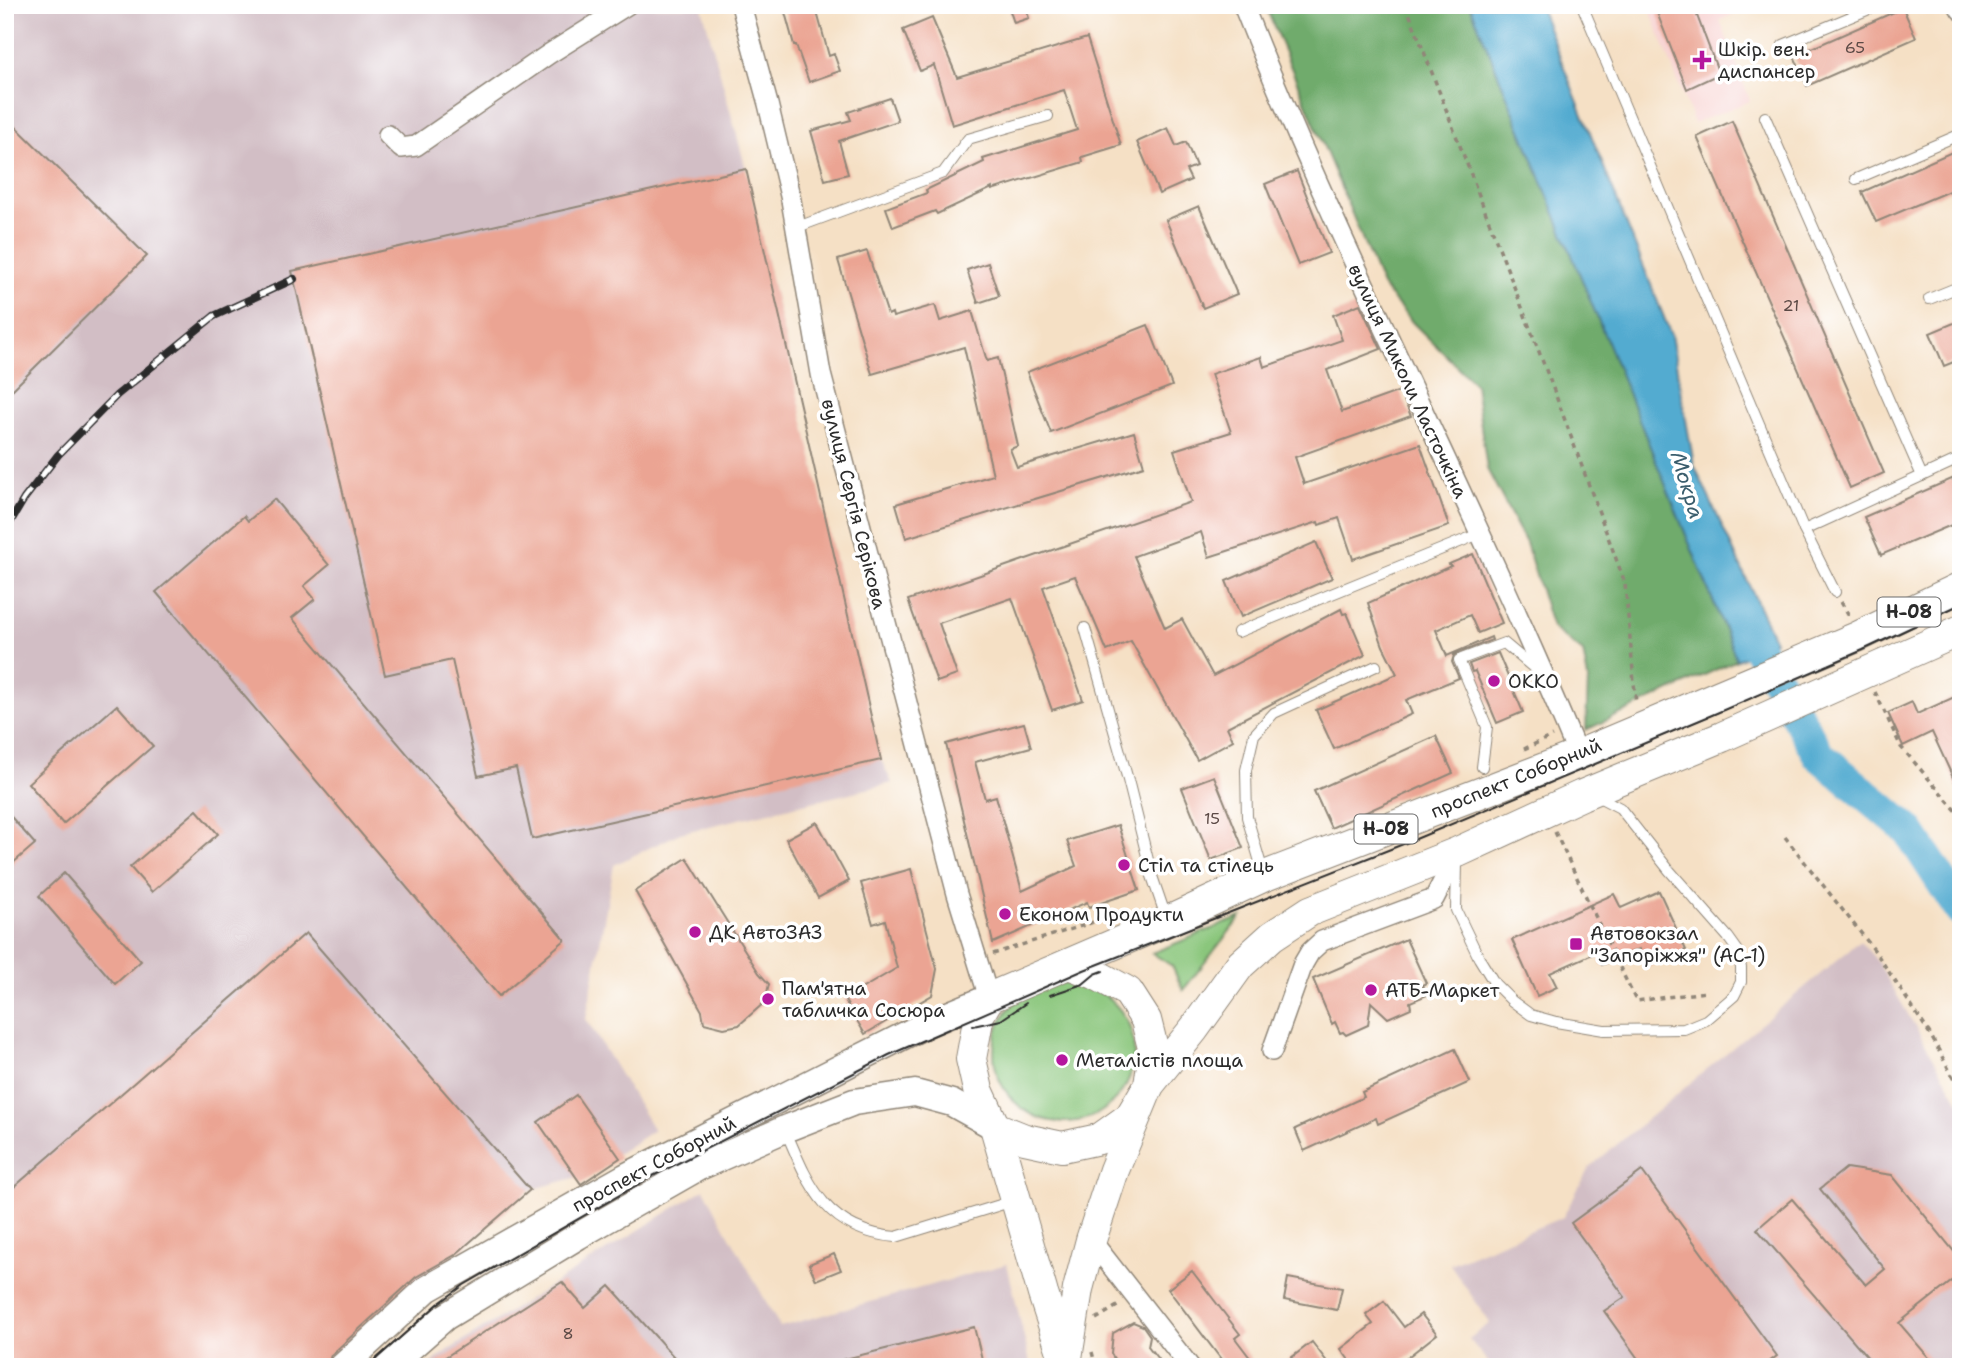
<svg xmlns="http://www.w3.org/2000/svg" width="1966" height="1372" viewBox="0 0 1966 1372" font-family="'Shantell Sans',sans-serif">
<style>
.built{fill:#f7d0cf}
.industrial{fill:#d2bec5}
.green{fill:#8ac67c;stroke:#5a7854;stroke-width:2}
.forest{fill:#6fab6c;stroke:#4d6b4c;stroke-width:2}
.water{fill:#53abd0;stroke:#3f6b7e;stroke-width:2}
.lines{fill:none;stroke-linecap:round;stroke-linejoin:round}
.river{stroke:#53abd0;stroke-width:33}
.building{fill:#eba493}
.lane-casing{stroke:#908678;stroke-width:12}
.street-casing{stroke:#908678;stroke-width:22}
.secondary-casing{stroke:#908678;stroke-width:29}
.primary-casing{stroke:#908678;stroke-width:32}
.path{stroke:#908678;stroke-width:3.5;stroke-dasharray:5 5;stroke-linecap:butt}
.lane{stroke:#fff;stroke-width:10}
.street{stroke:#fff;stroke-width:19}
.secondary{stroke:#fff;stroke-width:26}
.primary{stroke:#fff;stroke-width:30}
.tram{stroke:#2b2b2b;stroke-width:2}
.rail-casing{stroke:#2b2b2b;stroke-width:8}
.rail{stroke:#fff;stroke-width:5;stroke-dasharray:16;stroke-linecap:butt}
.poi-dot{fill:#b5179e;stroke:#fff;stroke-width:2.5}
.labels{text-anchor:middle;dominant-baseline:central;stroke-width:7;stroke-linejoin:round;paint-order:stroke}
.number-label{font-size:16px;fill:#5b4945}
.shield{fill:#fff;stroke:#6b6b6b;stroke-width:2}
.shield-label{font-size:18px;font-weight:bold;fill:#2b2b2b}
.poi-label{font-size:19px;fill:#2b2b2b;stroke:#fff;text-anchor:start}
.street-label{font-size:19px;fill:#2b2b2b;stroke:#fff}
.water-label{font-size:21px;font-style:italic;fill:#3b5e6d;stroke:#fff}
</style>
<rect width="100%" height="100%" fill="#fff"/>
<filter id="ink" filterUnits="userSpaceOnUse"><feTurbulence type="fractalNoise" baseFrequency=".0143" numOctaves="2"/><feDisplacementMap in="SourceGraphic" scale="14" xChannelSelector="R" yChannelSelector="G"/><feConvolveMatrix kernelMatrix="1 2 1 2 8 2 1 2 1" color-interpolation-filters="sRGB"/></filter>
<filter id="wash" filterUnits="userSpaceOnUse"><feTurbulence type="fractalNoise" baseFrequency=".00686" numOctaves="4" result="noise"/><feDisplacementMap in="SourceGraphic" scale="28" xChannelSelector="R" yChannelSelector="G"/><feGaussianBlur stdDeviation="1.57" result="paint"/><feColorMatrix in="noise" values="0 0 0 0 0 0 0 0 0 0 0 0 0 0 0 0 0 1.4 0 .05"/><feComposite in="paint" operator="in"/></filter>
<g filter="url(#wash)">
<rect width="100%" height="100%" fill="#f5e0c5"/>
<path class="built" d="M1648,5H1755L1720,20L1750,101L1694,123Z"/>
<g class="industrial">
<path d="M5,5L702,7L746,169L881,760L892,783L680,833L614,865L586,1019L654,1130L585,1175L530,1190L327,1367H5Z"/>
<path d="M1860,941L1877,961L1961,1105V1367H1492L1469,1339L1490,1323L1450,1264L1563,1217L1589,1168Z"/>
<path d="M704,1189L780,1327L1007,1264L1031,1367H428L441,1355Z"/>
</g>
<g class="green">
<path d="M1241,917L1183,990L1172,966L1152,953Z"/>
<circle cx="1064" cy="1052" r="70"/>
</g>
<path class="forest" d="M1265,5H1470L1737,660L1586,730L1588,679L1583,652L1552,628L1526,543L1487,469L1475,384L1413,323L1382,286Z"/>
<path class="water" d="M1470,5H1539L1671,335L1694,465L1775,641L1737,660Z"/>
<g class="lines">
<path class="river" d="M1737,611L1819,755L1909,831L1961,911"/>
</g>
<g id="blocks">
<g class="building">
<path d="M783,5H815L829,56L834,54L840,71L809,82L796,45H794Z"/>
<path d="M1008,5H1025L1029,18L1014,23Z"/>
<path d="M1654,5H1693L1719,74L1687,89Z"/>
<path d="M1903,8L1916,38L1807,86L1794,56Z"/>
<path d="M932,18L957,77L1087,38L1121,145L1082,157L1083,162L992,190V188L937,214L935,211L893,227L886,208L927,193L926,190L984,162L983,159L1077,130L1064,90L952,125L934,65L920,71L903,30Z"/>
<path d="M890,98L898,121L839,141L848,174L825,180L811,131L851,120L848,112Z"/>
<path d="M5,116L147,256L5,397Z"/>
<path d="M1732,121L1884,473L1850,488L1697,137Z"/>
<path d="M1168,128L1176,146L1186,142L1196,166L1186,170L1191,180L1159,194L1137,142Z"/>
<path d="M1961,148V186L1876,222L1862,192Z"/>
<path d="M746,169L881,760L532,839L516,768L478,776L452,660L385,675L292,271Z"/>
<path d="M1297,171L1329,253L1298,265L1265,184Z"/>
<path d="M1199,206L1237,294L1203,308L1166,220Z"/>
<path d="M867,251L888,315L892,313L893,317L935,305L940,321L972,311L987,361L998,358L1018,446L1010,449L1017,467L1134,432L1144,466L906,538L896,504L993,475L964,347L872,374L838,260Z"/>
<path d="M988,263L999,296L978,303L967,270Z"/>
<path d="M1360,304L1381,349L1327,370L1342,412L1400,391L1411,416L1295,457L1304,484L1420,444L1449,526L1353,559L1339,518L1319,525L1318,522L1209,557L1201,532L1134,556L1165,628L1182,619L1213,676L1341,609L1343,614L1347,613L1365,655L1227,727L1233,740L1197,760L1131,641L1107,651L1075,576L1043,587L1083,700L1052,710L1012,598L939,623L957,675L937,682L908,600L1191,502L1174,450L1231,432L1211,374L1261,357L1264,367L1342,340L1333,315Z"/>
<path d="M1961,320V359L1944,366L1930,333Z"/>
<path d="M1148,325L1172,386L1051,433L1027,372Z"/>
<path d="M1961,475V521L1881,555L1864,517Z"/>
<path d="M274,499L329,565L304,586L315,599L292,618L565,940L499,996L156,592L244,516L248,521Z"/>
<path d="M1316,542L1332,578L1241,617L1226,581Z"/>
<path d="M1473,554L1502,623L1478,633L1470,615L1436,630L1447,656L1491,637L1492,640L1454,655L1452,662L1459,678L1406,700L1412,714L1334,749L1316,710L1397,674L1383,646L1368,603L1451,566L1449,564Z"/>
<path d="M1498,653L1523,712L1497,723L1475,671L1472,672L1469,664Z"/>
<path d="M1961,694V795L1932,732L1903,746L1888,713L1912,702L1917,714Z"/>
<path d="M117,705L153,746L63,824L28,783Z"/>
<path d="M1024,723L1031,747L975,762L985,799L996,796L1022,891L1076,866L1067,841L1118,825L1139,890L1089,907L1087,902L993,943L946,744Z"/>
<path d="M1436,736L1453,773L1331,828L1314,791Z"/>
<path d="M1214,776L1243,848L1211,860L1182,788Z"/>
<path d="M5,810L35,844L5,870Z"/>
<path d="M197,810L218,834L152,892L130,867Z"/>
<path d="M817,822L849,881L818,898L786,839Z"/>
<path d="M687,858L759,973L769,984L765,1002L739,1025L724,1028L704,1023L702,1011L635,891Z"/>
<path d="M911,869L937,969L932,995L865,1034L844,999L897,968L885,920L873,924L861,883Z"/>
<path d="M64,873L141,961L115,984L39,896Z"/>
<path d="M1659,891L1686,950L1647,967L1639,949L1602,965L1597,952L1550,973L1557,987L1537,996L1512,940L1614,894L1621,908Z"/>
<path d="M306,933L530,1190L455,1255L416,1277L331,1355L327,1367H5V1195Z"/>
<path d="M1406,939L1426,983L1422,985L1427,995L1410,1002L1411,1008L1388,1018L1371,1002L1368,1025L1346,1035L1343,1032L1340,1033L1335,1022L1332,1024L1313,979Z"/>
<path d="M1455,1049L1470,1082L1378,1124L1376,1118L1304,1151L1295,1129L1364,1097L1362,1092Z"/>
<path d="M576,1095L620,1158L581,1184L538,1122Z"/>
<path d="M1846,1168L1892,1175L1961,1260V1274L1899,1323L1937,1367H1876L1757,1229L1792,1199L1866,1285L1885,1269L1820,1189Z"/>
<path d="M1642,1171L1777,1356L1762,1367H1644L1604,1311L1625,1297L1571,1223Z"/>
<path d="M834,1254L841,1270L816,1280L809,1264Z"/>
<path d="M1192,1271L1240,1334L1235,1338L1257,1367H1227L1168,1289Z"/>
<path d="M1288,1278L1342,1288L1337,1310L1284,1300Z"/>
<path d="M562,1282L585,1308L610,1286L683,1367H430Z"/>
<path d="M1384,1301L1404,1327L1421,1314L1437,1334L1395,1367H1354L1341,1349L1373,1324L1366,1315Z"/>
<path d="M1133,1322L1143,1326L1150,1336L1148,1346L1164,1367H1118L1111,1353L1113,1333Z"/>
<path d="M974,1327L984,1367H837V1361Z"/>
<path d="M1312,1342L1331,1367H1279Z"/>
</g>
</g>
</g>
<g filter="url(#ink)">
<use href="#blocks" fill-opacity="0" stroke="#908678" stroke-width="2"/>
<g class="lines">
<defs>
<g id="lane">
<path d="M1582,5L1804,530L1835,592"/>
<path d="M1783,45L1879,5"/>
<path d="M1765,117L1922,476"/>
<path d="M1856,179L1961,134"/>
<path d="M795,228L943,173L968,139L1048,116"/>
<path d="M1929,299L1961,286"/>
<path d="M1804,530L1961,458"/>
<path d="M1085,628L1128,780L1152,876L1166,917"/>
<path d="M1238,632L1479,534"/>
<path d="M1482,767L1487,727L1459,660L1504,643L1535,669"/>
<path d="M1457,863L1456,910L1479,958L1495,984L1512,1001L1531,1015L1556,1022L1604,1030L1684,1029L1706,1020L1734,996L1741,982V968L1738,951L1728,937L1669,870L1620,808L1595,795"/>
<path d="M1263,872L1247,817L1246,770L1254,735L1274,713L1376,666"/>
<path d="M785,1129C809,1186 826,1231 896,1237L1013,1201"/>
</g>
<g id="street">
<path d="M741,5L768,104L791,200L821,374L957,894L989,998"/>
<path d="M1243,5C1344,260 1473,502 1578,755"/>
<path d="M1958,5L1961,10"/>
<path d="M388,135L401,148L416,146L549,54L627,5"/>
<path d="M1272,1051L1303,964L1310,952L1322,941L1434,899L1458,852"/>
<path d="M1091,1240L1190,1367"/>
</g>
<g id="secondary">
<path d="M342,1367L427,1289L625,1177L929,1023L989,998"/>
<path d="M388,1367L445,1317L578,1236L699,1167L785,1129L854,1102L915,1093L952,1103L995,1127"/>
</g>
<g id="primary">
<path d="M995,1127L1025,1139L1062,1147L1099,1139L1130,1117L1149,1085L1154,1052L1146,1020L1128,992L1095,974L1069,964"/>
<path d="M1067,1358L1078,1289L1091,1240L1114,1170L1149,1085L1194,1029L1240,965L1272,936L1310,911L1458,852L1582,795L1722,737L1961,630"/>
<path d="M1067,1367L1043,1294L995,1127L978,1090L971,1059L979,1015L989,998L1168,921L1265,876L1578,755L1857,637L1961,587"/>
</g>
</defs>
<use href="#lane" class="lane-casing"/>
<use href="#street" class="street-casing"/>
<use href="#secondary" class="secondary-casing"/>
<use href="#primary" class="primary-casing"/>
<g class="path">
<path d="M1406,5L1556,396L1625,583L1636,704"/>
<path d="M1841,602L1850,617"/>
<path d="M1875,692L1901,747L1961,816"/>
<path d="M1524,749L1552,736"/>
<path d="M1555,832L1636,1001L1706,992"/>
<path d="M1785,837L1875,951L1930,1034L1961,1092"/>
<path d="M993,954L1122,913"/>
<path d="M1096,1319L1119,1305"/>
<path d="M1092,1352L1096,1367"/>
</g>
<use href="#lane" class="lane"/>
<use href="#street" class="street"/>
<use href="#secondary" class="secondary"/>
<use href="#primary" class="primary"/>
<g class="tram">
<path d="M1050,995L1083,984L1095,974L1103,971"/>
<path d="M973,1026L1001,1020L1026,1003"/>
<path d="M367,1367L438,1304L464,1285L649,1178L889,1055L1084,970L1411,841L1712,715L1863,650L1961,604"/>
</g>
<defs>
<path id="rail" d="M5,531L24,499L58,455L117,395L214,316L294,279"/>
</defs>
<use href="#rail" class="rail-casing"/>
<use href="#rail" class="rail"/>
</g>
</g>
<g class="poi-dot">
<path d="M1698.5 49.5h7v7h7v7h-7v7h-7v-7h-7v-7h7z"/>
<circle cx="1494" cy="681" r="7"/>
<circle cx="1124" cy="865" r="7"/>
<circle cx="1005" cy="914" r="7"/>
<circle cx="695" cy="932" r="7"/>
<rect x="1569" y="937" width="14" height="14" rx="3.5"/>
<circle cx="1371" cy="990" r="7"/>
<circle cx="768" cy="999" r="7"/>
<circle cx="1062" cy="1060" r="7"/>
</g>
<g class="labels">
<g class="number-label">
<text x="1855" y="47">65</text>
<text x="1791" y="305">21</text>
<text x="1212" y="818">15</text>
<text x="568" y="1333">8</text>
</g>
<g class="shield">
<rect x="1877.5" y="597.5" width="63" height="29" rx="5"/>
<rect x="1354.5" y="814.5" width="63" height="29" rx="5"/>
</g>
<g class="shield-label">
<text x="1909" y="612">Н-08</text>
<text x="1386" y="829">Н-08</text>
</g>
<g class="poi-label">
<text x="1718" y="49">Шкір. вен.<tspan x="1718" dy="22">диспансер</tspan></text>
<text x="1508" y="681">ОККО</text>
<text x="1138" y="865">Стіл та стілець</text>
<text x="1019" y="914">Економ Продукти</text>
<text x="709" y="932">ДК АвтоЗАЗ</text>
<text x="1590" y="933">Автовокзал<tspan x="1590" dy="22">"Запоріжжя" (АС-1)</tspan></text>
<text x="782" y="988">Пам'ятна<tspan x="782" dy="22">табличка Сосюра</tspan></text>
<text x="1385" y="990">АТБ-Маркет</text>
<text x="1076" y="1060">Металістів площа</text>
</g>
<g class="street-label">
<text transform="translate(1408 381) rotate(65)">вулиця Миколи Ласточкіна</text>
<text transform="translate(854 504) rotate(76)">вулиця Сергія Серікова</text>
<text transform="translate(1516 778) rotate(-22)">проспект Соборний</text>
<text transform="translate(654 1164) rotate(-28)">проспект Соборний</text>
</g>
<g class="water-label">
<text transform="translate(1687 485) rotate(73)">Мокра</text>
</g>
</g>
<rect width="1966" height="1372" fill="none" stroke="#fff" stroke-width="28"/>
</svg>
